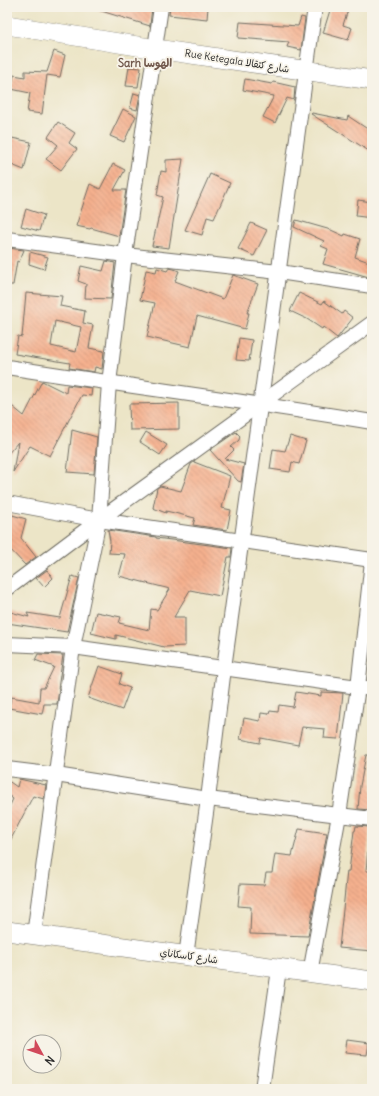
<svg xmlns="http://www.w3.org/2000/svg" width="379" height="1096" viewBox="0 0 379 1096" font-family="Delius,'Playpen Sans Arabic',sans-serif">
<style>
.building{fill:url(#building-back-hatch);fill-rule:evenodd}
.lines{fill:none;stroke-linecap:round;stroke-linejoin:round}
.street-casing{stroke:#6f6c62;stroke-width:16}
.secondary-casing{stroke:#6f6c62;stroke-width:20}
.street{stroke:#fff;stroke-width:14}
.secondary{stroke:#fff;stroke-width:19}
.labels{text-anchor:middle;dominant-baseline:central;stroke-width:3.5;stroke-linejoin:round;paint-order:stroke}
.street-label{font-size:10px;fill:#2b2b2b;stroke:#f7f3e8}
.neighbourhood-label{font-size:11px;font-weight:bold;fill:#725a4e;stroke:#f7f3e8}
</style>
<defs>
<pattern id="building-back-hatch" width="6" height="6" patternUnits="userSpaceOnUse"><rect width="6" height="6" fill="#f5b08e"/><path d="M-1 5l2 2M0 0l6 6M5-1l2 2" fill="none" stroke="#c78f74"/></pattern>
</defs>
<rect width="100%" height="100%" fill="#f7f3e8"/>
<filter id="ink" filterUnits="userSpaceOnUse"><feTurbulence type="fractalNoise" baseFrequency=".025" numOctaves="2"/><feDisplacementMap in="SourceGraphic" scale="8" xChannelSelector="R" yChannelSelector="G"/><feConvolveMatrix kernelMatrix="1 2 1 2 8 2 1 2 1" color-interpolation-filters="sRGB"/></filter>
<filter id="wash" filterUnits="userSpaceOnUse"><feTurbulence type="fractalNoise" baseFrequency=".012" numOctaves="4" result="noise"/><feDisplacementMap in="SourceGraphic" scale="16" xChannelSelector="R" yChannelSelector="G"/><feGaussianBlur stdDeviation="0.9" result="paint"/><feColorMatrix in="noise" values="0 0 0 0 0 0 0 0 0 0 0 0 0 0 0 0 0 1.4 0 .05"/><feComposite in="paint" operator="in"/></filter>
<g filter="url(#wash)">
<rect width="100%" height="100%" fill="#ece5c7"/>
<g id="blocks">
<g class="building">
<path d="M98,7H152L150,26L98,10Z"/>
<path d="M170,7H208L207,19L169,15Z"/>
<path d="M331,7H349L343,25L352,28L348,40L323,33Z"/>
<path d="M301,17L305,18L301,50L287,47L289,42L238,38L240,22L298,26Z"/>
<path d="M54,51L65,55L60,77L47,75L42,114L27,112L30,93L11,89L14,75L25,77V71L47,72Z"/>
<path d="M129,67L141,68L138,87L126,86Z"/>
<path d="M245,79L272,84L273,82L295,87L294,100L287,98L275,123L263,117L274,96L243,90Z"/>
<path d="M134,93L140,95L137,110L130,108Z"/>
<path d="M123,109L136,116L124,142L110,136Z"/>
<path d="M312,113L347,120L348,116L372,132V153L311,114Z"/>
<path d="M58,122L75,133L69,143L77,149L61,170L46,159L58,145L48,137Z"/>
<path d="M7,137L31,142L24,170L7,163Z"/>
<path d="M183,159L169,248L152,246L163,197L157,195L161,171L166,172V160Z"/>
<path d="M113,164L125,170L114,190H126L119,236L91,228L90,229L76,226L90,184L100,189Z"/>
<path d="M210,174L230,183L214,219L207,217L202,235L185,230Z"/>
<path d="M358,200L372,202V218L356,216Z"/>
<path d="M26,209L44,215L39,231L21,226Z"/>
<path d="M296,220L331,230L344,236L345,234L360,239L355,257L372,263L369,277L323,264L328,249L321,246L324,241L294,227Z"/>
<path d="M251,223L267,230L254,256L238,249Z"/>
<path d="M7,248L24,250L19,262L17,261L13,285H7Z"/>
<path d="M30,252L48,257L44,269L29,264Z"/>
<path d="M106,261L115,263L111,299L85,298L86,284L78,281L81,266L103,271Z"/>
<path d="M157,268L167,271L169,268L174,269L179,271L175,281L223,299L233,275L258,284L247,313H249L245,329L197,316L190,347L147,337L155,303L140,300L146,270L156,272Z"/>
<path d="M26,293L62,296L60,306L85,311L83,323L93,325L89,348L104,351L102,369L95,367L94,372L69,368L70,363L15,354L18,336L22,337ZM55,321L81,327L76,352L51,346Z"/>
<path d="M299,293L322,304L324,301L342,314L344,311L353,318L337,338L323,327L322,329L307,319L290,311Z"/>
<path d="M239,338L252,340L249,361L236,360Z"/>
<path d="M42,381L66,393L67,385L92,388L91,396L82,395L50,456L30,446L13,472L18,442L7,455V402L24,416Z"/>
<path d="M179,403V429L130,430L129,404Z"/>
<path d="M72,430L97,437L94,474L67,472Z"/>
<path d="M146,432L167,445L160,455L140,442Z"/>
<path d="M236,432L240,436L239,440L231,447L234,450L225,459L244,464L241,482L238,481L210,450Z"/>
<path d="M290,436L306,441L299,464L292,462L290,472L270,469L273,449L285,451Z"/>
<path d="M194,462L230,476L222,508L231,510L227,530L193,525L195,518L166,511V513L153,508L157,488L160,486L181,491L191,464Z"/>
<path d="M9,514L26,519L21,538L36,557L25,565L7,546V521Z"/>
<path d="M108,530L156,537V538L232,548L231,557H228L220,596L190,590L174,617H185V646L164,647L116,635V639L91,633L96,612L121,617L119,623L149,630L151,609L157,610L170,589L119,576L125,554L109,553L110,541Z"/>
<path d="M47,570L53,578L44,587L36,578Z"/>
<path d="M72,576L79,578L67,632L7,623V611L29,617L27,613L60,618Z"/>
<path d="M38,654L63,655L58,689H59L57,704H44L42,714L9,708L11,697L39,702L40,688H44L54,667L35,660Z"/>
<path d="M99,666L122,674L119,684L130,688L122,710L88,698Z"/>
<path d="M296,692L321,696V692L343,693L338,739L324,738L325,729L302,727L298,745L261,738L260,743L240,739L244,718L260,721L261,713L269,714L270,711L278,712L279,705L293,707Z"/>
<path d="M366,755H372V810L358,809L360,786Z"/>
<path d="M19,779L46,785L44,799L33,796L7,847V811L13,799L7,794V780L17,787Z"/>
<path d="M356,826L370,827L366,871H372V951L339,948L347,871H349L354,831H355Z"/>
<path d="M299,829L327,833L308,936L250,934L251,907L238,906L240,884L264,885L266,873H272L275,854L292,856Z"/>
<path d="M347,1040L369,1043L367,1055L345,1053Z"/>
</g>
</g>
</g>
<g filter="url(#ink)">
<use href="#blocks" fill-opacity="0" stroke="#6f6c62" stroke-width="1"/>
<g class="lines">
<defs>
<g id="street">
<path d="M7,239L125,255L279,272L372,286"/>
<path d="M7,367C128,386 251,402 372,422"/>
<path d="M7,503L99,520L372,560"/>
<path d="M7,589L99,520L372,323"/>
<path d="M7,644L73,647L372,689"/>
<path d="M7,769L56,775L208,799L372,819"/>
<path d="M34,935L73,647L99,520L109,383L125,255L161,7"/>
<path d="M186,956L208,799L224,668L315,7"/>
<path d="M310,973L339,815L358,687L372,561"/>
<path d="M262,1089L279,969"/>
</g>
<g id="secondary">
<path d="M7,25L156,49L372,80"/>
<path d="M7,931L372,981"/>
</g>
</defs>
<use href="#street" class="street-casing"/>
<use href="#secondary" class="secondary-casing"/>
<use href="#street" class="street"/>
<use href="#secondary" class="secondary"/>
</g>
</g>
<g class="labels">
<g class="street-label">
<text transform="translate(237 61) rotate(9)">Rue Ketegala شارع كتقالا</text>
<text transform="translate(189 956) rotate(8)">شارع كاسكاناي</text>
</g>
<g class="neighbourhood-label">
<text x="145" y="63">Sarh الهوسا</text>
</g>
</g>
<rect width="379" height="1096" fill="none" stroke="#f7f3e8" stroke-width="24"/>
<g transform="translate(42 1054) rotate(130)"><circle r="19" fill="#f7f3e8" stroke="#a5a39c"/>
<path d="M0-3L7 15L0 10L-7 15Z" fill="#d1495b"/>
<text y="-6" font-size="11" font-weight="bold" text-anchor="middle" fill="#2b2b2b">N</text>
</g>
</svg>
